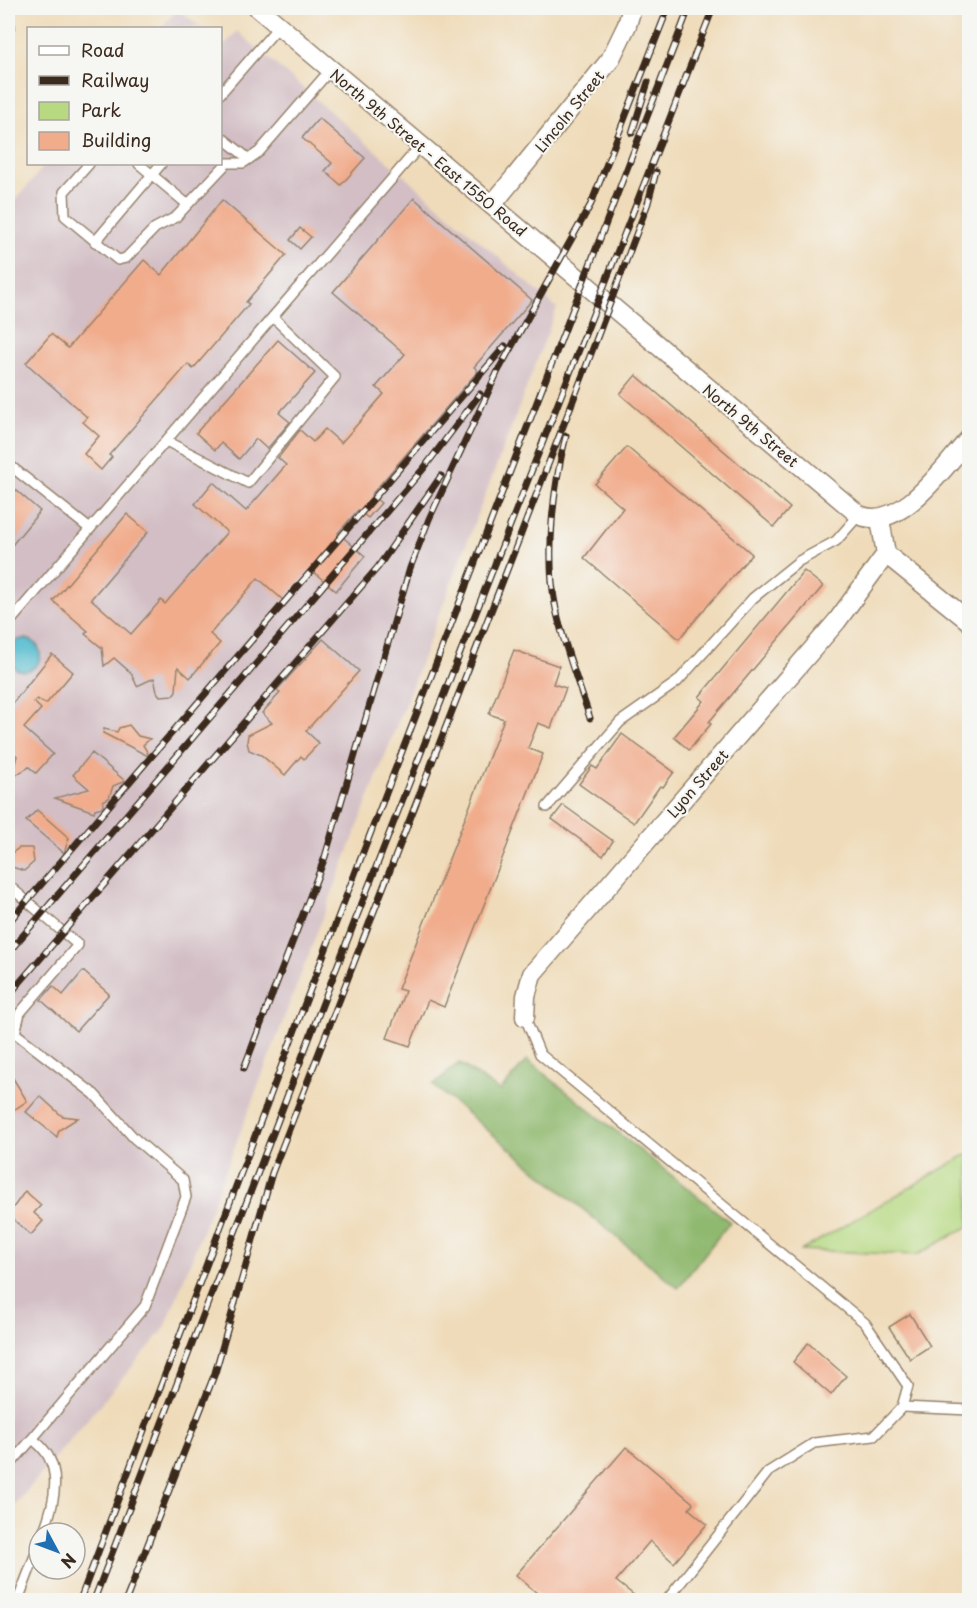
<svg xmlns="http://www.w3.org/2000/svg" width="977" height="1608" viewBox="0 0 977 1608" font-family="'Playpen Sans',sans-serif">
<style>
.industrial{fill:#d2bec4}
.green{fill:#b6d982;stroke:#788250;stroke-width:1.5}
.forest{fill:#90b970;stroke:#667247;stroke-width:1.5}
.water{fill:#52bbcf;stroke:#467276;stroke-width:1.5}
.building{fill:#f1ac8c}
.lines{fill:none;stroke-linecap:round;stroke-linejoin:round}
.service-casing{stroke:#95826c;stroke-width:12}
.minor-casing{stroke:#95826c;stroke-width:21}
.service{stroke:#fff;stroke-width:9}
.minor{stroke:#fff;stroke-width:18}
.rail-casing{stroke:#3b2a1e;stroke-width:7}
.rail{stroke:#f6f6f2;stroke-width:4.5;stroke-dasharray:14;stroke-linecap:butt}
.labels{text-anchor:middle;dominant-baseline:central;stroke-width:4.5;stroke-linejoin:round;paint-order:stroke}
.street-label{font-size:15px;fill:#3b2a1e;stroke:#f6f6f2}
</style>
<rect width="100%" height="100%" fill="#f6f6f2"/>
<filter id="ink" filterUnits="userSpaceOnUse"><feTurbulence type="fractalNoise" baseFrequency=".0167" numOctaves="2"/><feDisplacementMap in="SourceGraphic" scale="12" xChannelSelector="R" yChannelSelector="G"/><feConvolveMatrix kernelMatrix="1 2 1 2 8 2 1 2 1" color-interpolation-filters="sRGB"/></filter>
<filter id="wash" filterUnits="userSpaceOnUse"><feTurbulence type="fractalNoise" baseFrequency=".008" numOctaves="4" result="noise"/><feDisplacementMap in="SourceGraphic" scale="24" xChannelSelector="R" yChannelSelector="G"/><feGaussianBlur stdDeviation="1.35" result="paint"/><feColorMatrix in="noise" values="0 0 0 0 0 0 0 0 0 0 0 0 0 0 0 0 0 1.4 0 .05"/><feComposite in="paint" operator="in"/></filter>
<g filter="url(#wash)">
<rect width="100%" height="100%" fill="#efdbb9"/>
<g class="industrial">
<path d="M178,9L201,28H161Z"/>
<path d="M237,31L557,308L165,1328L8,1513V209L46,164H220L221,45L223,47Z"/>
</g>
<path class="green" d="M969,1153V1226L917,1255L802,1250Z"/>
<path class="forest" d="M527,1060L730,1222L678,1288L433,1085L459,1063L500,1091Z"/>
<circle class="water" cx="24" cy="655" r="16"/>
<g id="blocks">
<g class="building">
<path d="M319,118L365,158L341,185L325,171L332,163L302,138Z"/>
<path d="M414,198L532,300L474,367L478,371L371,495L381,503L368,518L358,510L338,533L365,556L336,591L310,569L283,600L258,578L210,634L220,643L190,678L178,667L176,691L173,695L160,696L157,692L154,678L137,686L131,673L114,658L104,666L102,648L85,634L88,631L53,601L127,514L148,532L91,599L131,634L161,600L165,604L227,532L195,504L213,482L246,511L286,465L278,458L300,430L313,442L325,429L341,443L384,394L376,387L405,354L333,292Z"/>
<path d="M222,200L286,255L246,302L249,304L193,369L188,364L109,455L112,457L101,470L84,454L99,436L83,422L87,417L26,363L51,334L68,348L144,260L161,275Z"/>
<path d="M300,228L311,237L300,249L290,240Z"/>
<path d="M278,340L315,373L279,413L290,422L267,449L256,439L239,459L221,443L215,450L196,433Z"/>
<path d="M636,375L790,508L774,527L620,394Z"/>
<path d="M627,447L752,554L679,639L584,558L623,508L595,484Z"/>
<path d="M8,483L40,511L8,550Z"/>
<path d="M804,571L823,586L709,722L711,724L689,750L674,737L704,701L699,697Z"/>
<path d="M323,639L359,671L306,731L319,743L304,759L301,756L285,775L261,755L249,750L247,742L248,735L272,723L262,713L280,693L277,690Z"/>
<path d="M514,650L559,666L553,684L566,688L551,728L538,723L528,748L543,754L444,1007L428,1000L410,1046L387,1038L405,991L398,989L504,719L489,714Z"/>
<path d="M52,654L73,672L46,704L37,699L34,702L41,709L24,728L53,754L36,773L29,767L11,778L17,756L8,747V709Z"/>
<path d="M129,725L138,736L150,739L143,745L150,757L103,733L104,729L117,732L119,728Z"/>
<path d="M622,734L674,772L663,787L660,786L634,823L579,784L592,766L597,769Z"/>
<path d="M92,753L125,781L113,786L109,798L103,801V807L95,809L94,812L55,798L89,789L73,775Z"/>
<path d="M563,805L613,841L603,856L552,819Z"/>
<path d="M37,810L69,838L64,853L26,821Z"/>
<path d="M19,848H32L34,862L24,871L12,867L10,860L12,853Z"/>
<path d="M83,971L109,994L76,1031L41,1000L53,986L63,995Z"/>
<path d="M8,1070L27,1101L8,1114Z"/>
<path d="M40,1096L62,1116L78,1118L59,1130L57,1137L26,1112Z"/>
<path d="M25,1191L41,1205L34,1213L43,1221L31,1235L8,1215Z"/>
<path d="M910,1314L930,1346L910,1359L889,1327Z"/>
<path d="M808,1343L846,1376L831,1395L793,1362Z"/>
<path d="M626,1447L693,1503L689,1509L707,1524L674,1563L650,1541L616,1581L640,1600H545L516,1575Z"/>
</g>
</g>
</g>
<g filter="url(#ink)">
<use href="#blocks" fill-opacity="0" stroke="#95826c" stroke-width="1.5"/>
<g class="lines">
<defs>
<g id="service">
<path d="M8,26H10"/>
<path d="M220,94L279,26"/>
<path d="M220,136L249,159"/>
<path d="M89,164L64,192L65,216L118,260L126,258L155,228L176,217L227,163H243L259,152L331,69"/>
<path d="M139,164L187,204"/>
<path d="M95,242L161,164"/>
<path d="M166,441L248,483L335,377L273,317"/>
<path d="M8,464L90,529"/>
<path d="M8,624L421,145"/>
<path d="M547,807L620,722L677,682L753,598L799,561L836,541L859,515"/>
<path d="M8,885L78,945L20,1013L15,1033L94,1094L134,1138L183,1180L186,1197L145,1306L32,1439"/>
<path d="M525,1017L540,1054L865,1323L908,1386L902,1407L874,1436L814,1443L768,1472L667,1600"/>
<path d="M902,1407L970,1410"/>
<path d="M8,1467L32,1439C65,1461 56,1501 43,1533"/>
<path d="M18,1600L39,1545"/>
</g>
<g id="minor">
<path d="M258,8L859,515C901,533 945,465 970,438"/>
<path d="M492,205L610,60L627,25L632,8"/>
<path d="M880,519L886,554"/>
<path d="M886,554L970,622"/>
<path d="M525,1017L526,996L532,974L837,621L886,554"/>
</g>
</defs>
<use href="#service" class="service-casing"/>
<use href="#minor" class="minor-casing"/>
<use href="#service" class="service"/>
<use href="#minor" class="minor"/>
<defs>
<g id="rail">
<path d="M632,133L648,82"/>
<path d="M566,436C553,487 545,557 556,609C564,646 578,682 590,718"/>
<path d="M8,923L505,346"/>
<path d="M8,953L424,468L480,394"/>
<path d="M8,996L378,567L441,476"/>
<path d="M244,1068L325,857L410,568L429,519L498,371L591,204L668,8"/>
<path d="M80,1600L310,990L689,8"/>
<path d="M94,1600L324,1000L713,8"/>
<path d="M126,1600L215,1373L272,1173L581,380L648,203L656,172"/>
</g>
</defs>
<use href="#rail" class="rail-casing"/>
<use href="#rail" class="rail"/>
</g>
</g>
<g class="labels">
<g class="street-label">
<text transform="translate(569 111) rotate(-51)">Lincoln Street</text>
<text transform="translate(429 152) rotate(40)">North 9th Street - East 1550 Road</text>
<text transform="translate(751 425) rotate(40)">North 9th Street</text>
<text transform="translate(697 783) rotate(-49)">Lyon Street</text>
</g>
</g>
<rect width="977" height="1608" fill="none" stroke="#f6f6f2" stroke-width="30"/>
<rect x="27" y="27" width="195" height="138" fill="#f6f6f2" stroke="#aba49d" stroke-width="1.5"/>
<rect x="39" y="46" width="30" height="9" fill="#ffffff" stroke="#aba49d" stroke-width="1.5"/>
<text x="81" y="57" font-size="18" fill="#3b2a1e">Road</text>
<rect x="39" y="76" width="30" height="9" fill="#3b2a1e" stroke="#aba49d" stroke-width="1.5"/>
<text x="81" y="87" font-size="18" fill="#3b2a1e">Railway</text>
<rect x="39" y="102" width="30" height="18" fill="#b6d982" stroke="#aba49d" stroke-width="1.5"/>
<text x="81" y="117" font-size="18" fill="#3b2a1e">Park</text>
<rect x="39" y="132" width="30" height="18" fill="#f1ac8c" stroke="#aba49d" stroke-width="1.5"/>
<text x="81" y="147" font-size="18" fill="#3b2a1e">Building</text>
<g transform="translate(57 1551) rotate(131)"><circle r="28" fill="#f6f6f2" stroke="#aba49d" stroke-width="1.5"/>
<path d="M0-4.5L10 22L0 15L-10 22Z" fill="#1f6fb2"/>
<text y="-9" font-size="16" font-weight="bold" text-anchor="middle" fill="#3b2a1e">N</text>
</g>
</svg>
